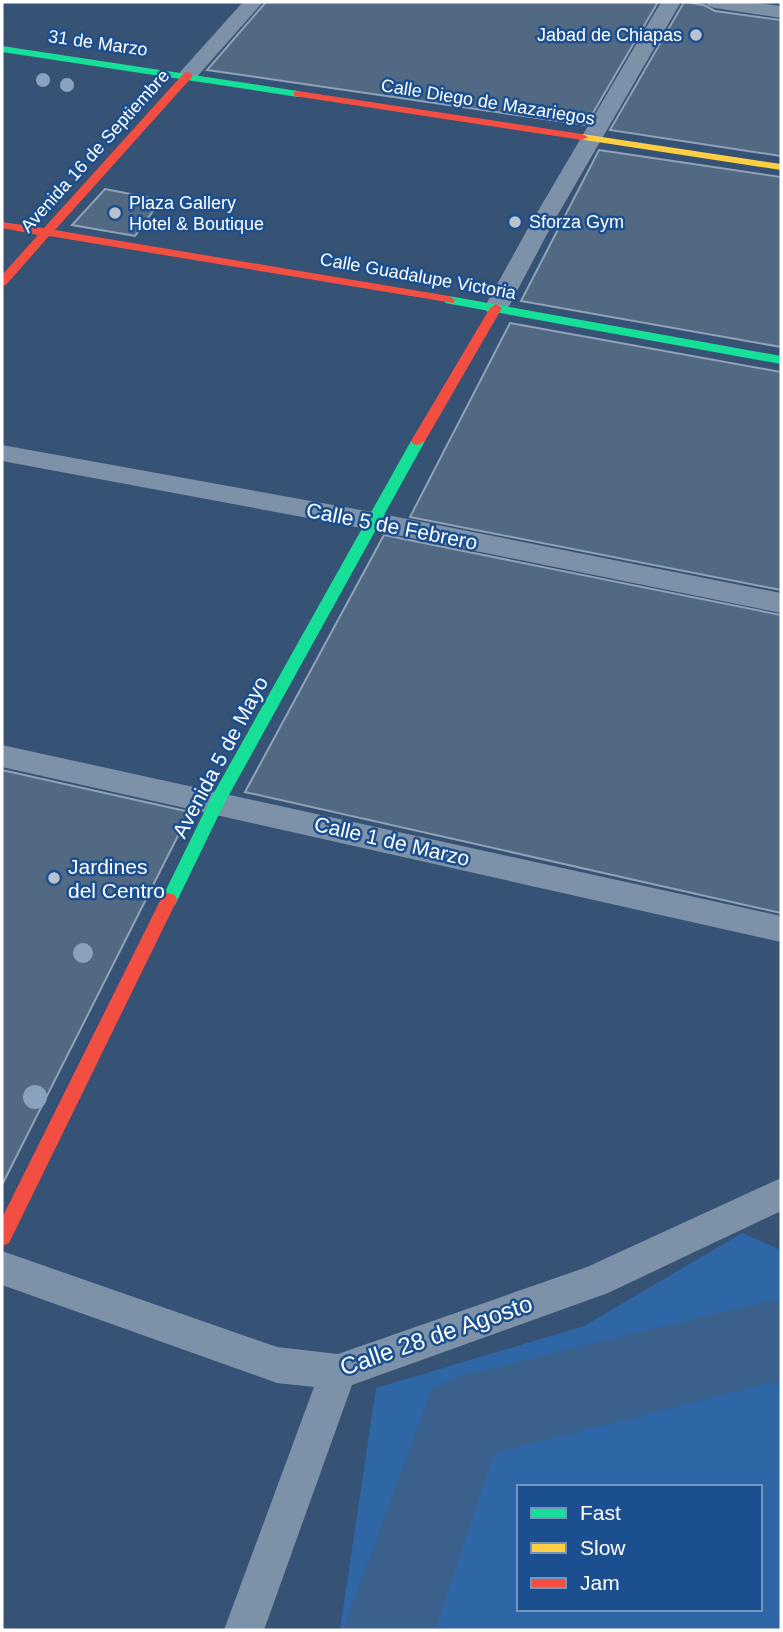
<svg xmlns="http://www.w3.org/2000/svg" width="783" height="1632" viewBox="0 0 783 1632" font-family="Helvetica,sans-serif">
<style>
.green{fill:#2f66a5;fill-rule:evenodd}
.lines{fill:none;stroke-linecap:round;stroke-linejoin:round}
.river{fill:#3b618d;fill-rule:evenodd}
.building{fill:#526984;stroke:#92a2b6;stroke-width:2}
.street{fill:#7d92a8;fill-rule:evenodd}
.fast{fill:#16e098;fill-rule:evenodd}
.slow{fill:#ffcf43;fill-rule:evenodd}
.jam{fill:#f24e42;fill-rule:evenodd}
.tree{fill:#8aa2be}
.poi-dot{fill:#b9c2ce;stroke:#1b4f8f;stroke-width:2.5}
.labels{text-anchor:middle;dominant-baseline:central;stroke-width:5;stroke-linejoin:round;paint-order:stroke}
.far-poi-label{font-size:18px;fill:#fff;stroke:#1b4f8f;text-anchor:start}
.far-street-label{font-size:18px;fill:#fff;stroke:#1b4f8f}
.street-label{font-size:21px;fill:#fff;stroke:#1b4f8f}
.poi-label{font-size:21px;fill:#fff;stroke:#1b4f8f;text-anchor:start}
.near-street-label{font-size:24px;fill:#fff;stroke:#1b4f8f}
</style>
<rect width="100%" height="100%" fill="#365274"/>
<path class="green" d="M742,1233L781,1250V1630H340L376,1388L584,1326ZM519,1487H760V1609H519Z"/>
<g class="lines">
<path class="river" d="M773,1300L781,1302V1384L773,1382L494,1453L435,1630H343L432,1388L463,1375Z"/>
</g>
<g class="building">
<path d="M266,2H658L586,125L207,70Z"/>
<path d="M684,2L704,5L715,11L781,20V156L610,130Z"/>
<path d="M599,150L781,177V347L521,301Z"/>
<path d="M105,189L161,200L135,236L72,225Z"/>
<path d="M510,323L781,372V590L410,517Z"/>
<path d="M384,535L781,615V913L245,792Z"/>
<path d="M2,770L190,812L2,1185Z"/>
</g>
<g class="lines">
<g class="street">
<path d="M243,2H263L195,79H181L178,75L181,71Z"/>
<path d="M661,2H681L553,223L508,308L504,313H488L484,308L531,223Z"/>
<path d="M706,2H751L781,6V18L715,8L708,6Z"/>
<path d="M2,445L372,512L781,593V613L372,530L2,461Z"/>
<path d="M2,745L781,916V942L2,767Z"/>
<path d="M781,1178V1211L608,1293L352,1385L264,1630H224L314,1387L277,1383L2,1285V1251L277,1347L338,1354L587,1267Z"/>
</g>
<g class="fast">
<path d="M2,46L298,91L303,94L298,97L2,52Z"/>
<path d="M449,296L781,356V364L445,303V297Z"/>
<path d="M418,437L425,441L224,804L175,905H163L161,900L211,798L411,441Z"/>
</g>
<path class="slow" d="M582,134L781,164V170L578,139V135Z"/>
<g class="jam">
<path d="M188,72L193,75L192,77L55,230L449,296L455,300L453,303L49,236L6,285L2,286V275L38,235L2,228V222L44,228L184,73Z"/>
<path d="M298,91L582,134L588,137L582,140L294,96V92Z"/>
<path d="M496,304L502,308L425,441L418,445L413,444L411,441L490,308Z"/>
<path d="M169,893L175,895L177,900L9,1243L2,1246V1218L163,895Z"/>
</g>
</g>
<g class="tree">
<circle cx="43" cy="80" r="7"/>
<circle cx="67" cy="85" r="7"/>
<circle cx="83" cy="953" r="10"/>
<circle cx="35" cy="1097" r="12"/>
</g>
<g class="poi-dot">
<circle cx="696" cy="35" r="7"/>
<circle cx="115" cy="213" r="7"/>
<circle cx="515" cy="222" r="7"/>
<circle cx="54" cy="878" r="7"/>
</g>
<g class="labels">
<g class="far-poi-label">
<text x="682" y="35" text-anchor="end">Jabad de Chiapas</text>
<text x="129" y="203">Plaza Gallery<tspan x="129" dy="21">Hotel &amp; Boutique</tspan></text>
<text x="529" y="222">Sforza Gym</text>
</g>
<g class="far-street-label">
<text transform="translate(98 43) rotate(8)">31 de Marzo</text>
<text transform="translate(488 102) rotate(9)">Calle Diego de Mazariegos</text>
<text transform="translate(95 151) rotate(-48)">Avenida 16 de Septiembre</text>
<text transform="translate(418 276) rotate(10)">Calle Guadalupe Victoria</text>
</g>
<g class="street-label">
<text transform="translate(392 526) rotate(11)">Calle 5 de Febrero</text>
<text transform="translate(220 757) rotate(-62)">Avenida 5 de Mayo</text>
<text transform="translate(392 841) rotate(13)">Calle 1 de Marzo</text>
</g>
<g class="poi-label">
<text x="68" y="866">Jardines<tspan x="68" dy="24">del Centro</tspan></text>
</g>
<g class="near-street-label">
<text transform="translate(436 1335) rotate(-19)">Calle 28 de Agosto</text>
</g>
</g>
<rect width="783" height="1632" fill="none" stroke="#ffffff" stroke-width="7"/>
<rect x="517" y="1485" width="245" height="126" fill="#1b4f8f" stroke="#7695bc" stroke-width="2"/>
<rect x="531" y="1508" width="35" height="10" fill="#16e098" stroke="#7695bc" stroke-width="2"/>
<text x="580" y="1520" font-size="21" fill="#ffffff">Fast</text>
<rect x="531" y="1543" width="35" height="10" fill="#ffcf43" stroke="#7695bc" stroke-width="2"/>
<text x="580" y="1555" font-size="21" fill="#ffffff">Slow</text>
<rect x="531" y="1578" width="35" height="10" fill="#f24e42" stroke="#7695bc" stroke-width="2"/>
<text x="580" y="1590" font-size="21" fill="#ffffff">Jam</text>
</svg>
